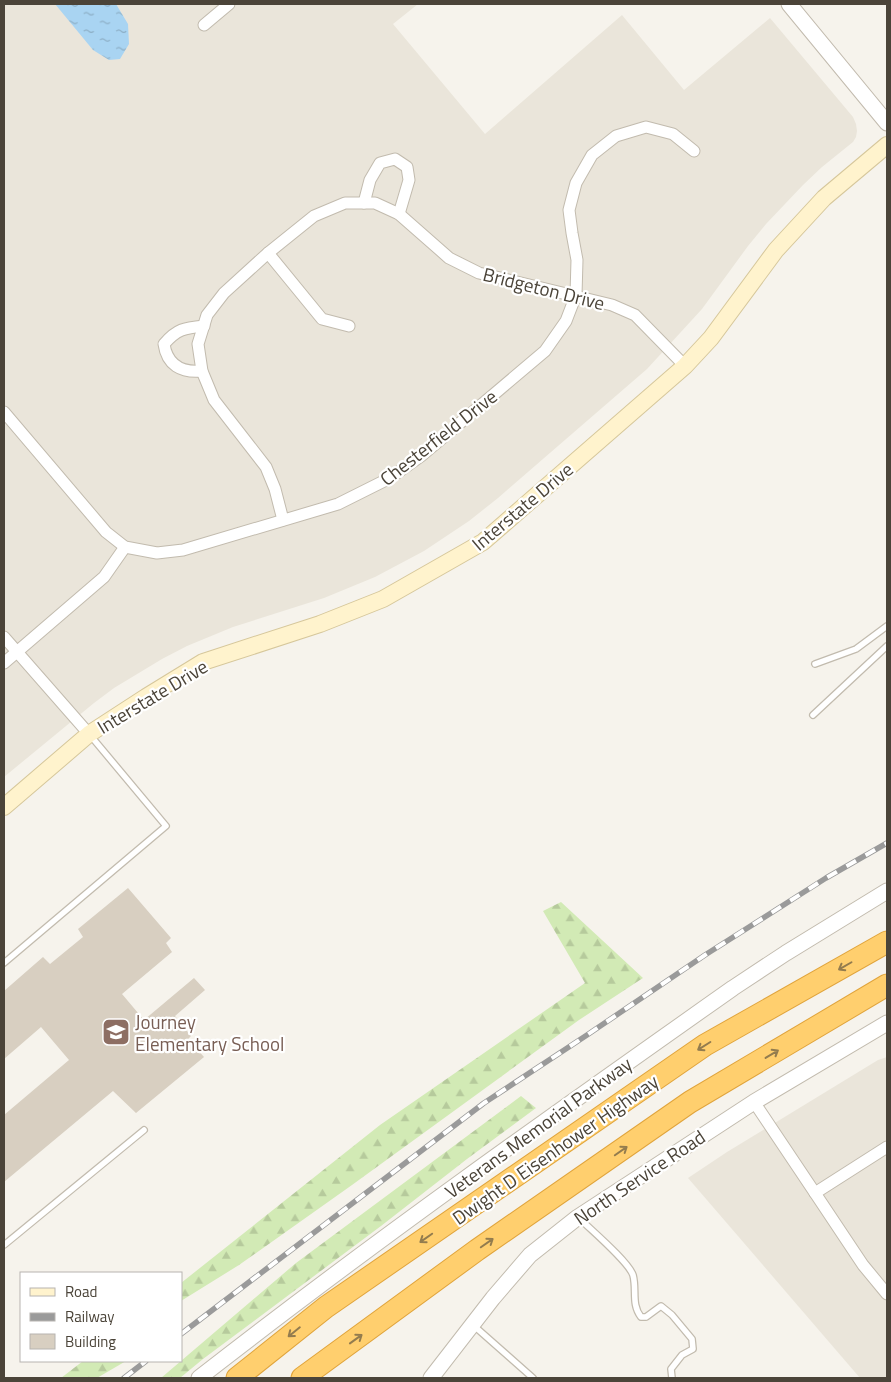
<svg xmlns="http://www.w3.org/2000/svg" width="891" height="1382" viewBox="0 0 891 1382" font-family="'Titillium Web',sans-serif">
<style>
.residential{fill:#eae5da}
.forest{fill:url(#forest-firs)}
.water{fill:url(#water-ripples)}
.building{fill:#d8cfc1}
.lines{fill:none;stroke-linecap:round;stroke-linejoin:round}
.service-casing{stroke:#c2bbae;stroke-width:8}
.minor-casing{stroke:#c2bbae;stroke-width:13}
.tertiary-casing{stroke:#c2bbae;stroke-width:17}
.secondary-casing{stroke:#d6c79b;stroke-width:18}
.motorway-casing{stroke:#e0a43c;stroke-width:23}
.service{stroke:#fff;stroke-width:5.5}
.minor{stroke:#fff;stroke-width:11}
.tertiary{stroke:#fff;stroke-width:15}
.secondary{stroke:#fff3cd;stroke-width:16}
.motorway{stroke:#ffcf6e;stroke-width:21}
.rail-casing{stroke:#9a9a9a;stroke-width:5.5}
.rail{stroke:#fff;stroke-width:4;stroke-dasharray:11;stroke-linecap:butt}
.oneway{stroke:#937c4e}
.labels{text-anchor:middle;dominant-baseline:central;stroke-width:4.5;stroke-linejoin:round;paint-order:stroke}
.street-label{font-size:19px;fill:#4b4439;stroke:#fff}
.education-label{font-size:19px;fill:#785e54;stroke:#fff;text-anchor:start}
</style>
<defs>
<pattern id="forest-firs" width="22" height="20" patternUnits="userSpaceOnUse" patternTransform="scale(1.25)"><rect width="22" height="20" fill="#d2eab5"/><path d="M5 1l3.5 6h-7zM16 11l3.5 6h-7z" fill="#b6ca9c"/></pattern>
<pattern id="water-ripples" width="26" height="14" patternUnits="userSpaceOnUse" patternTransform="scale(1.25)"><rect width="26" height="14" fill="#a9d4f2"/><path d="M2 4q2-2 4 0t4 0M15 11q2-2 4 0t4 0" fill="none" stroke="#8caec5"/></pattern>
</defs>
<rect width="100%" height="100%" fill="#f6f3ec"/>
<g class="residential">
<path d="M4,4H418L393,24L485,134L622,15L684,90L770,18L853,117L856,124L857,131L856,137L853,142L822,167L803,185L766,224L748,246L702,309L647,369L498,498L469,521L424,551L375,577L324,598L233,627L187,646L162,659L114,688L94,703L4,777Z"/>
<path d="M887,1057V1378H860L688,1178L727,1152L878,1060Z"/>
</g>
<g class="forest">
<path d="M561,902L643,978L579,1020L352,1185L239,1265L181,1301V1283L380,1125L585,983L543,911Z"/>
<path d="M521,1096L536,1108L467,1159L381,1226L203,1359L180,1378H161L296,1263Z"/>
<path d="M83,1361H126L97,1378H61Z"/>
</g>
<path class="water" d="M55,4H116L128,24L129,44L120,59L109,60L93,50Z"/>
<path class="building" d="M128,888L171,938L166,943L172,952L122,994L144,1020L194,978L205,990L175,1016L191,1036L188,1039L204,1057L136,1113L113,1091L4,1182V1115L69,1060L41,1027L4,1059V991L43,957L50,964L83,937L78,929Z"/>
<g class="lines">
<defs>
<g id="service">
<path d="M815,664L856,649L887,626"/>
<path d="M813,715L887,646"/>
<path d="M4,963L166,826L90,735"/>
<path d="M579,1218C591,1230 628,1261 633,1275C637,1290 631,1304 641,1317H646L661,1306L672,1315L692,1339L693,1349L682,1355L671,1369L672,1378"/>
<path d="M4,1245L144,1130"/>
<path d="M473,1325L533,1378"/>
</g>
<g id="minor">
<path d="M204,25L229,4"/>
<path d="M364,203L370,180L380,163L395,159L407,167L409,180L399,214"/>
<path d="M268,253L322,319L349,326"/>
<path d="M202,371C181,373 167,365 164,344C177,329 184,328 204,326"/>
<path d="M4,412L106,532L125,547L157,553L183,550L338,504L390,478L421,456L545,351L566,321L576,295L577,260L572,233L569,210L576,183L592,155L616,136L646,127L673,134L694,151"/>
<path d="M283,520L275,489L266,467L214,400L202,371L198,344L207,315L224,293L268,253L314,216L345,203H375L399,214L449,258L479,273L612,305L635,315L685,366"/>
<path d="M4,637L89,734"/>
<path d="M4,663L104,577L125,547"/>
<path d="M754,1102L815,1193"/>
<path d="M887,1147L815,1193L863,1265L887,1294"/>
</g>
<g id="tertiary">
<path d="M789,4L887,123"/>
<path d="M199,1378C373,1242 553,1115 733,988L786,953L887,891"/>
<path d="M431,1378L493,1298L530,1255L578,1217L754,1102L887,1023"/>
</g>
<path id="secondary" d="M4,807L89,734L146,697L203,662L320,624L383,599L483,542L685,366L711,338L776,250L824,198L887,145"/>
<g id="motorway">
<path d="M237,1378L326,1307L705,1045L887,942"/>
<path d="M302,1378L477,1250L690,1102L887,985"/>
</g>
</defs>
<use href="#service" class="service-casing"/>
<use href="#minor" class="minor-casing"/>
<use href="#tertiary" class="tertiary-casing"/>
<use href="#secondary" class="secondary-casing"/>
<use href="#motorway" class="motorway-casing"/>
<use href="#service" class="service"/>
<use href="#minor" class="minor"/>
<use href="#tertiary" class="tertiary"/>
<use href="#secondary" class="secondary"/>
<use href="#motorway" class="motorway"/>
<defs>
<g id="rail">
<path d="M181,1334L484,1103L587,1035L705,955L826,878L887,843"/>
<path d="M124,1378L146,1361"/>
</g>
</defs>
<use href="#rail" class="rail-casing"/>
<use href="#rail" class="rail"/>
</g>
<defs><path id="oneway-shaft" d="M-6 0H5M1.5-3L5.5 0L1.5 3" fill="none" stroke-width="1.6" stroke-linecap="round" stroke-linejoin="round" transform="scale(1.25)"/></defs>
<g class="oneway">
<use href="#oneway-shaft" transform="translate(845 966) rotate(150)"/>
<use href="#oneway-shaft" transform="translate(704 1046) rotate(148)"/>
<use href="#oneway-shaft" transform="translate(772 1054) rotate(-31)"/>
<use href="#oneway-shaft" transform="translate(621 1151) rotate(-35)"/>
<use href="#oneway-shaft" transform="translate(426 1238) rotate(145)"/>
<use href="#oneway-shaft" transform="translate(487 1243) rotate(-35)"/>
<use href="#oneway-shaft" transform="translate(294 1332) rotate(141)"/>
<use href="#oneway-shaft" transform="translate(356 1339) rotate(-36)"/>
</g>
<defs>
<symbol id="school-square" viewBox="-11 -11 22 22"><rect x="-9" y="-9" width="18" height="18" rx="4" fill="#8d6e63" stroke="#fff"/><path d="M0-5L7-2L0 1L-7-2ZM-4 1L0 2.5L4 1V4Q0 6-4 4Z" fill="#fff"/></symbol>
</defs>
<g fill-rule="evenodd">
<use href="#school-square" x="100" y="1016" width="32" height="32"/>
</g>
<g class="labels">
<g class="street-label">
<text transform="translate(544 288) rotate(14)">Bridgeton Drive</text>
<text transform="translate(438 437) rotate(-38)">Chesterfield Drive</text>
<text transform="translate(522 506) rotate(-40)">Interstate Drive</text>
<text transform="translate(152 696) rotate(-31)">Interstate Drive</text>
<text transform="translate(538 1127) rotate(-36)">Veterans Memorial Parkway</text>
<text transform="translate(555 1149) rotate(-35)">Dwight D Eisenhower Highway</text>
<text transform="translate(639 1177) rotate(-34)">North Service Road</text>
</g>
<g class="education-label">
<text x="135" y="1021">Journey<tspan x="135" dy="22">Elementary School</tspan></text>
</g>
</g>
<rect width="891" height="1382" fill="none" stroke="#4b4439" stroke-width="10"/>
<rect x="20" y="1272" width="162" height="90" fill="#ffffff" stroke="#b7b4b0"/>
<rect x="30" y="1288" width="25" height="8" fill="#fff3cd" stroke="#b7b4b0"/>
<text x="65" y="1297" font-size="15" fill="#4b4439">Road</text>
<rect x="30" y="1313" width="25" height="8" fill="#9a9a9a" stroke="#b7b4b0"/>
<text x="65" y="1322" font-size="15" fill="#4b4439">Railway</text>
<rect x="30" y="1334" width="25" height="15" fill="#d8cfc1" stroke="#b7b4b0"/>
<text x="65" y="1347" font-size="15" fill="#4b4439">Building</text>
</svg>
